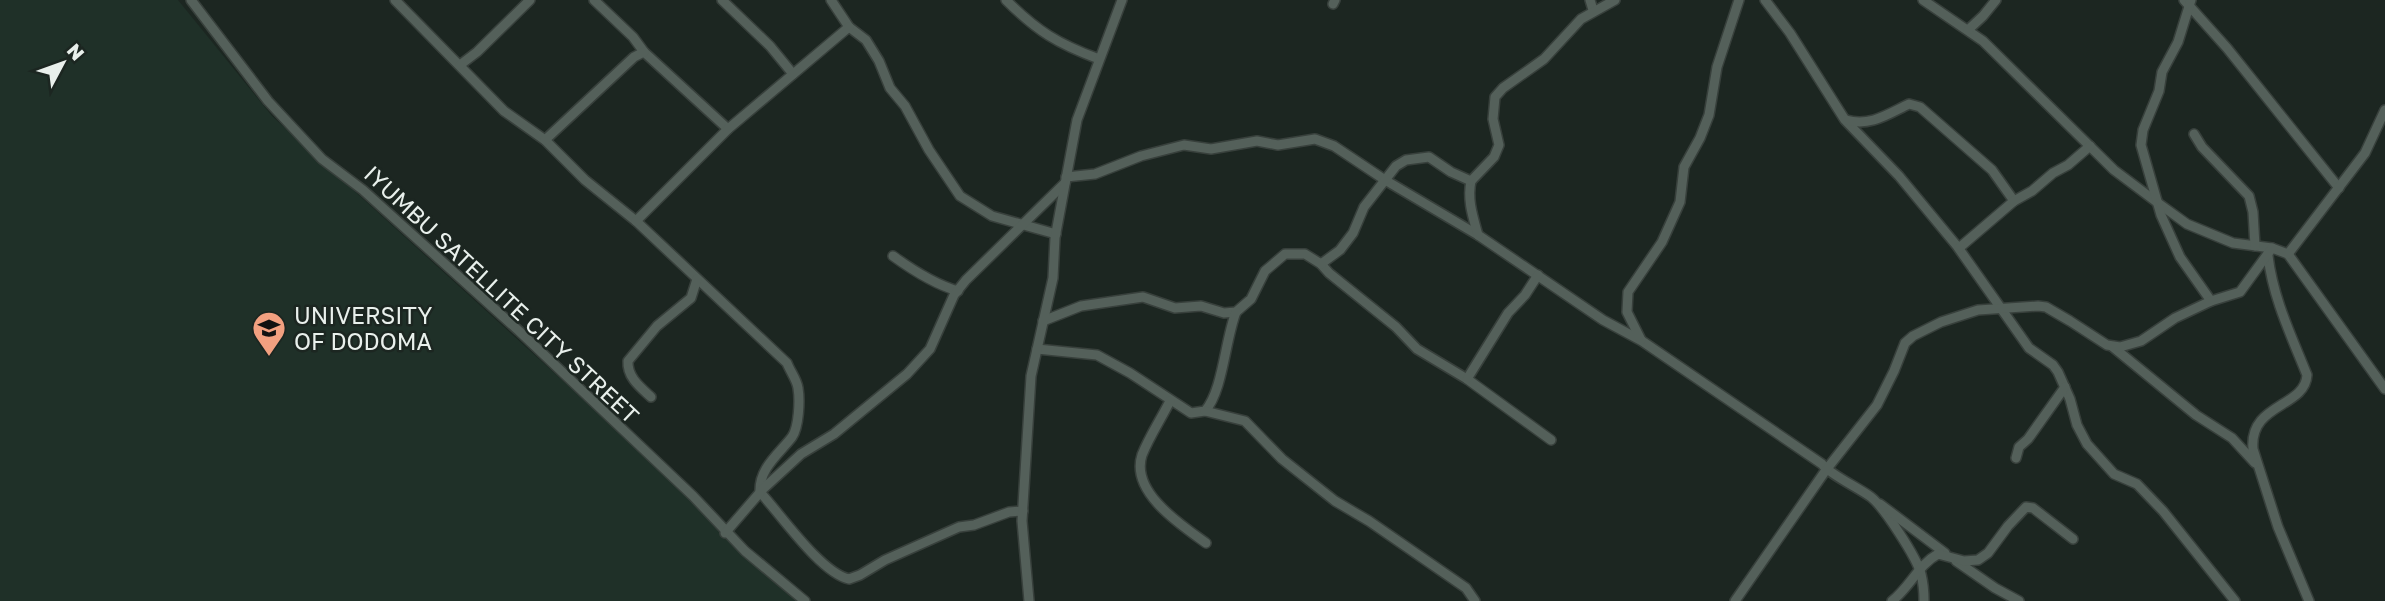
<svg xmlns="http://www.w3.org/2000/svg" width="2385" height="601" viewBox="0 0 2385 601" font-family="'Golos Text',sans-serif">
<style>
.built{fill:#1f3028}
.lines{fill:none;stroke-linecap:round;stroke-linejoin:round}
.minor-casing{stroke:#38403c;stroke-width:12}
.minor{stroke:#54605a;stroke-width:9}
.labels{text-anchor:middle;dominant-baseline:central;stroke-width:5;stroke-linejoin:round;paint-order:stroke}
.street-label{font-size:23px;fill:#e9f0ec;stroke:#1c2621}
.poi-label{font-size:23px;fill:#e9f0ec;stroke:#1c2621;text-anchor:start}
</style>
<rect width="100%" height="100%" fill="#1c2621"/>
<path class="built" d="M0,0H178L272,116L805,601H0Z"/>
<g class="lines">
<defs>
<g id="minor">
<path d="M191,0L268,101L322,159L363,190L519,331L693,496L745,551L805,601"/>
<path d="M395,0L504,111L545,140L585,180L636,221L787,363C790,371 797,380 798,388C800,400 799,427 792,437C779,454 759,468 760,492C781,515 821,573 849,579L860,575L885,560L959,527L974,525L1009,512L1023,511"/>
<path d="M594,0L633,37L644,52L728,129"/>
<path d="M722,0L770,46L793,74"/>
<path d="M831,0L849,27L866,40L879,61L890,88L905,106L929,150L960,196L992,216L1056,234"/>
<path d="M1006,0C1037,31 1058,44 1099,59"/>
<path d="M1590,0L1593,10"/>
<path d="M1765,0L1790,33L1845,120L1899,176L1957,246L2029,348L2053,365L2058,372L2070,399L2077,425L2087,444L2114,474L2137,484L2163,511L2235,601"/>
<path d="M1923,0L1983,41L2114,170L2158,203L2187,224L2233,243L2272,248"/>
<path d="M2184,0L2227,48L2339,188"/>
<path d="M2191,0L2178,42L2162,72L2159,91L2143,130L2141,145L2161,215L2180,257L2211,301"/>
<path d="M1333,4L1335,0"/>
<path d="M1968,30L1983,16L1996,0"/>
<path d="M460,65L477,52L530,0"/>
<path d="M1846,120C1870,127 1888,114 1909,104L1920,107L1992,170L2014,201"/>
<path d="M2194,134L2202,147L2249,196L2253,212L2255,246"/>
<path d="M545,140L634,57L644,52"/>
<path d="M1066,177L1095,174L1141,156L1184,145L1211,149L1257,141L1278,145L1315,139L1334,146L1385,180L1478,235L1603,320L1642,341L1822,464C1829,474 1859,488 1871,497C1884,507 1917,558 1921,574C1923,582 1924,592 1924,601"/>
<path d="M1471,181C1467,200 1473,217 1478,235"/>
<path d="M636,221L728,129L849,27"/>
<path d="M1959,248L2014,201L2032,191L2053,173L2068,165L2090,146"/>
<path d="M2288,254L2385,389"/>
<path d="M893,256C911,269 937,285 958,291"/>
<path d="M2268,256C2273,298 2291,335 2307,375C2305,408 2249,403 2253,449L2278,527L2309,601"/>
<path d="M1321,264L1329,273L1396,327L1417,349L1467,379L1551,440"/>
<path d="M1043,321L1081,306L1143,297L1175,308L1201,306L1224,313L1236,312L1251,299L1265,271L1285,254H1305L1321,264L1340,250L1353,233L1364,207L1396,166L1406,160L1429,157L1451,172L1471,181L1494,157L1499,145L1493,119L1495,97L1503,88L1544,59L1581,19L1615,0"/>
<path d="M1641,340L1627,312L1628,292L1662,242L1680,202L1684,167L1700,138L1709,115L1717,67L1739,0"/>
<path d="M2113,347L2196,415L2232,438L2255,463"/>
<path d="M1037,349L1097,355L1130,373L1191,413L1205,411C1223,391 1225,340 1236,312"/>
<path d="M1467,379L1508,313L1525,295L1538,275"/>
<path d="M651,397C640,387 627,377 628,361L657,326L691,298L697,279"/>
<path d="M1170,401C1161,419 1149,437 1142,455C1130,492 1181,525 1206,543"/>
<path d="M1205,411L1245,421L1282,459L1335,501L1369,521L1466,588L1475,601"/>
<path d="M2016,458L2019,447L2028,439L2065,387"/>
<path d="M1880,504L1945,553"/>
<path d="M725,533L763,489L801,454L834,434L907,374L930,349L954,295L966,280L1065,183"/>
<path d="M1956,561L1995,588L2019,601"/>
<path d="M1029,601L1022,521L1031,376L1053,278L1055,238L1077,120L1122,0"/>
<path d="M1735,601L1826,470L1877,405L1894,371L1905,343L1913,336L1941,322L1978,310L2038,306L2046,307L2070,321L2107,345L2120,347L2141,341L2175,318L2211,301L2240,292L2272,248L2288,254L2365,153L2385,110"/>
<path d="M1892,601C1911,586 1918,565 1938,554L1964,561L1978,560L1988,553L2008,526L2026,507L2033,508L2073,539"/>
</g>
</defs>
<use href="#minor" class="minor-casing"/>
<use href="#minor" class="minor"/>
</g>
<defs>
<symbol id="university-pin" viewBox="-11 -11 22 30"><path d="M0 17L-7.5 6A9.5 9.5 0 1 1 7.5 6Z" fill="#f2a080" stroke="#1c2621"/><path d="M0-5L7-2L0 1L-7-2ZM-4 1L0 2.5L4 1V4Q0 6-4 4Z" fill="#111"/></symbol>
</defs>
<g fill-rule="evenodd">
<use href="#university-pin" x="250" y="309" width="38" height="52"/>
</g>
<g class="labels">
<g class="street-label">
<text transform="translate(502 294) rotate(43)">IYUMBU SATELLITE CITY STREET</text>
</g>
<g class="poi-label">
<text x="294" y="315">UNIVERSITY<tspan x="294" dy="26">OF DODOMA</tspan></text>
</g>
</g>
<g transform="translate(63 63) rotate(49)" stroke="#1c2621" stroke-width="5" paint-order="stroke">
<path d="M0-5L12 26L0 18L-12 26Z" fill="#e9f0ec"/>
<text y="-10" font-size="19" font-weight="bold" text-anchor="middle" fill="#e9f0ec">N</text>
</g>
</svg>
